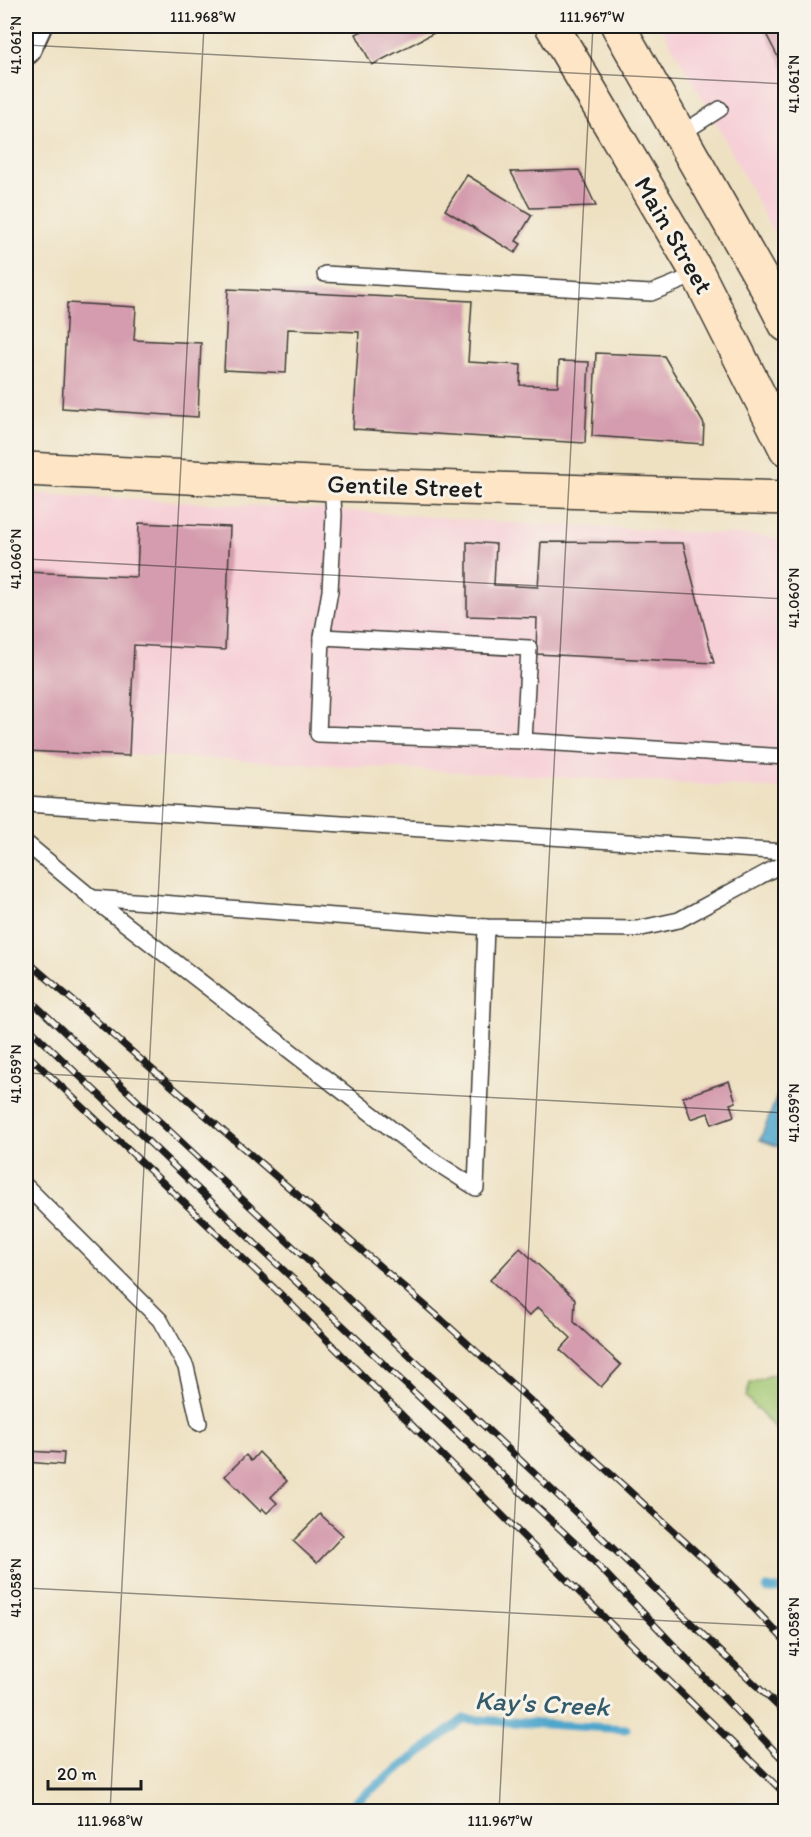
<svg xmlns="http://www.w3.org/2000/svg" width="811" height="1837" viewBox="0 0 811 1837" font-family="Itim,sans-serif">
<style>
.built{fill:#f6cfd7}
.green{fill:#a0c670;stroke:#5e7146;stroke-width:1.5}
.water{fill:#50a6cc;stroke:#366174;stroke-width:1.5}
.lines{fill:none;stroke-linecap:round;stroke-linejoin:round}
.stream{stroke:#50a6cc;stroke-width:9}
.building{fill:#d49cae}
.lane-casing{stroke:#3c3a35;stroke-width:18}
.street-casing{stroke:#3c3a35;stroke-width:32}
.secondary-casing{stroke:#3c3a35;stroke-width:36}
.lane{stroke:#fff;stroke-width:15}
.street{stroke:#fff;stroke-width:28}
.secondary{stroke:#fde5c5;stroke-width:33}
.rail-casing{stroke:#1c1c1c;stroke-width:7}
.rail{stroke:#f7f3e8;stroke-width:4.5;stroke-dasharray:14;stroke-linecap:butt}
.ticks{fill:none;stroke:#1c1c1c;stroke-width:1.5;stroke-opacity:0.45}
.labels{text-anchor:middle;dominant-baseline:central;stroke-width:6;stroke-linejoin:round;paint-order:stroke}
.street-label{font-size:26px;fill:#1c1c1c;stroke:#f7f3e8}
.water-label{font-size:27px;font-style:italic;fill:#335a6b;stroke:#f7f3e8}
.neatline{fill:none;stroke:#1c1c1c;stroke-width:2}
.ticks-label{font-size:15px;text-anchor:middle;fill:#1c1c1c}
</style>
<rect width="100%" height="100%" fill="#f7f3e8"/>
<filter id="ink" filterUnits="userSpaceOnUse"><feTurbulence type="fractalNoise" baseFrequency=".0167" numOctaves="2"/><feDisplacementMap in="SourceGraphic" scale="12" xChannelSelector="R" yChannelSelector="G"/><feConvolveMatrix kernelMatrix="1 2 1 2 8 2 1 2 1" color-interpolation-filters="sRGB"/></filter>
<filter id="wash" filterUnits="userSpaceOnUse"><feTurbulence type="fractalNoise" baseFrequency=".008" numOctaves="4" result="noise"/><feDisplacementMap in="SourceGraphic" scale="24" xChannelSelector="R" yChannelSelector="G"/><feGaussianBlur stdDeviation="1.35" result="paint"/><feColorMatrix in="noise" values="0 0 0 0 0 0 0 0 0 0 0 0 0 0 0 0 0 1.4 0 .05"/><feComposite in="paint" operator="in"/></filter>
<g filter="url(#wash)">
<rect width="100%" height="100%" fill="#eee1c2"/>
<g class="built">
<path d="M660,26H785V255L704,100Z"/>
<path d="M26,493L339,510L531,524L764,536L779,539L786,542L785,789L26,749Z"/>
</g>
<path class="green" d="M785,1370H786L785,1439L746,1397L750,1383Z"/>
<path class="water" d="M781,1086L785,1088V1149L760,1140Z"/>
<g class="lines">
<g class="stream">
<path d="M767,1589H786"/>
<path d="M342,1812L464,1719L626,1729"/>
</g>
</g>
<g id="blocks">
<g class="building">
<path d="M372,26H436L438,31L372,65L356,34Z"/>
<path d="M762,26H786V73L780,61Z"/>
<path d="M579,170L596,206L530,208L511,172Z"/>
<path d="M467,175L532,215L516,241L521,244L515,253L445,210Z"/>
<path d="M228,289L472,301L468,362L521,365L520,385L558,386L559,361L589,362L585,443L353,429L359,332L288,329L286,373L224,370Z"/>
<path d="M67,303L136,307L134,340L201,343L198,417L62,408Z"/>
<path d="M596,353L664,356L704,424L703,444L592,436Z"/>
<path d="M139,523L230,527L225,650L134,645L129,756L26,751V572L137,577Z"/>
<path d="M467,542L496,544L494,585L538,587L541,542L683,543L714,663L536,654L537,618L467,616Z"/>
<path d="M729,1081L736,1102L730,1104L734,1116L712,1124L708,1113L691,1119L683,1097Z"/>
<path d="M520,1248L575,1299L574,1322L621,1365L601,1387L560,1350L571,1338L538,1307L529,1316L490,1280Z"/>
<path d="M26,1451L64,1453L63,1465L26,1462Z"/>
<path d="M259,1452L287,1481L271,1497L277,1503L267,1513L262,1508L260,1511L225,1476L246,1455L251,1461Z"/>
<path d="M320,1514L343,1535L317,1563L293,1541Z"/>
</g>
</g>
</g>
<g filter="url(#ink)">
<use href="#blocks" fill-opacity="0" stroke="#3c3a35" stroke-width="1.5"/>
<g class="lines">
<defs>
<g id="lane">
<path d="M679,135L720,109"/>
<path d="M325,274L651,293L698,274"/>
<path d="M332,484L334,515L330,591L322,637L318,734L524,741L786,757"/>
<path d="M322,637L529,648L524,741"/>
<path d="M26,804L786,852"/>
<path d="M26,843L92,898L429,1158L476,1188L486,927"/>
<path d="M92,898L486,927L637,929L679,920L786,862"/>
<path d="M26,1186L160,1320L186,1367L199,1423"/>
</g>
<path id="street" d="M26,50L37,26"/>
<g id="secondary">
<path d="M552,26L698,274L786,449"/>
<path d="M618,26L768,290L786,325"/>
<path d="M26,469L332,484L786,498"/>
</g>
</defs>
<use href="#lane" class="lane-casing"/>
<use href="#street" class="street-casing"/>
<use href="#secondary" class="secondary-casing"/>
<use href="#lane" class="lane"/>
<use href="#street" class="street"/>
<use href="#secondary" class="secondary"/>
<defs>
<g id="rail">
<path d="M26,960L442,1320L726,1579L786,1642"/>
<path d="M26,996L549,1487L786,1714"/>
<path d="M26,1025L261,1249L589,1556L786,1763"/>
<path d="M26,1053L290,1303L626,1639L786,1795"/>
</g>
</defs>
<use href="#rail" class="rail-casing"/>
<use href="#rail" class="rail"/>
</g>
</g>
<path class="ticks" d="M26,45L786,84M26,559L786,599M26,1073L786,1113M26,1588L786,1627M110,1812L204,26M499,1812L593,26"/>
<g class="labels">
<g class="street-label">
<text transform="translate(674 235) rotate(60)">Main Street</text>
<text transform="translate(405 486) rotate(2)">Gentile Street</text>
</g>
<g class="water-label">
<text transform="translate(542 1703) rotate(3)">Kay's Creek</text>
</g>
</g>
<rect width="811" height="1837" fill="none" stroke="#f7f3e8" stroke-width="66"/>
<path d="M48 1780v9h93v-9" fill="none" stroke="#1c1c1c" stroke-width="3"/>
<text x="57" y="1780" font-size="18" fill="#1c1c1c" stroke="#f7f3e8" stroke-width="4.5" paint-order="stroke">20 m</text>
<rect x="33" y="33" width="745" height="1771" class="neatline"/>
<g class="ticks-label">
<text x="203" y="22">111.968°W</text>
<text x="592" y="22">111.967°W</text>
<text transform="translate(16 45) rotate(-90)" y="5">41.061°N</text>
<text transform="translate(794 84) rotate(-90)" y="5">41.061°N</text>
<text transform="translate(16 559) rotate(-90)" y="5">41.060°N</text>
<text transform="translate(794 598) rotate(-90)" y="5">41.060°N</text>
<text transform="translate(16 1074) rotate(-90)" y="5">41.059°N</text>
<text transform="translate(794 1113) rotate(-90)" y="5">41.059°N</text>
<text transform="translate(16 1588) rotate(-90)" y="5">41.058°N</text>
<text transform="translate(794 1627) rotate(-90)" y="5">41.058°N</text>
<text x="110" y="1826">111.968°W</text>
<text x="500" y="1826">111.967°W</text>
</g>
</svg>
